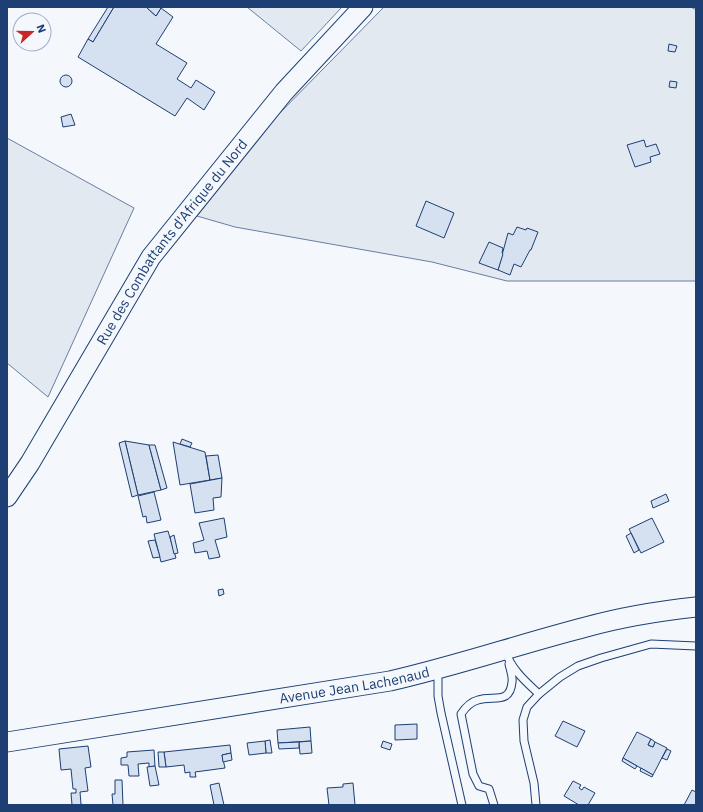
<svg xmlns="http://www.w3.org/2000/svg" width="703" height="812" viewBox="0 0 703 812" font-family="'IBM Plex Sans',sans-serif">
<style>
.green{fill:#e3e9f0;stroke:#687fa3}
.building{fill:#d5e0f0;stroke:#1d3f73}
.lines{fill:none;stroke-linecap:round;stroke-linejoin:round}
.lane-casing{stroke:#1d3f73;stroke-width:9}
.secondary-casing{stroke:#1d3f73;stroke-width:21}
.lane{stroke:#f4f7fb;stroke-width:7}
.secondary{stroke:#f4f7fb;stroke-width:19}
.labels{text-anchor:middle;dominant-baseline:central;stroke-width:3;stroke-linejoin:round;paint-order:stroke}
.street-label{font-size:14px;fill:#1d3f73;stroke:#f4f7fb}
</style>
<rect width="100%" height="100%" fill="#f4f7fb"/>
<g class="green">
<path d="M247,7H342L301,51Z"/>
<path d="M384,7H691L696,10V281H507L432,262L235,227L197,216L269,124Z"/>
<path d="M7,138L134,208L48,397L7,363Z"/>
</g>
<g class="building">
<path d="M108,7H114L93,42L88,39Z"/>
<path d="M114,7H146L156,16L161,8L173,17L156,44L187,63L177,79L191,88L196,80L215,92L204,110L187,98L175,116L78,57L88,39L93,42Z"/>
<path d="M146,7H158L161,8L156,16Z"/>
<path d="M669,44L677,46L675,52L668,51Z"/>
<circle cx="66" cy="81" r="6"/>
<path d="M670,81L677,82L676,88L669,87Z"/>
<path d="M71,114L75,125L63,127L61,117Z"/>
<path d="M644,140L646,147L656,144L660,154L650,157L651,162L635,167L627,145Z"/>
<path d="M426,201L454,213L444,238L416,226Z"/>
<path d="M517,227L526,230L527,228L538,232L531,250H530L521,267L514,264L510,275L498,270L508,233L513,235Z"/>
<path d="M489,242L503,248L502,253L503,254L498,270L479,263Z"/>
<path d="M182,439L192,443L190,447L180,444Z"/>
<path d="M125,441L149,445L161,490L138,495Z"/>
<path d="M125,441L138,495L132,497L119,443Z"/>
<path d="M173,442L205,452L210,480L180,485Z"/>
<path d="M149,445H155L167,488L161,490Z"/>
<path d="M218,455L222,478L210,480L206,456Z"/>
<path d="M222,478L221,497L213,498L214,510L195,513L190,484Z"/>
<path d="M154,492L161,520L147,523L146,516L143,517L138,496Z"/>
<path d="M666,494L669,501L653,508L651,501Z"/>
<path d="M224,518L227,537L215,540L220,557L209,559L207,551L195,553L193,543L204,540L199,523Z"/>
<path d="M652,518L664,542L641,553L629,529Z"/>
<path d="M168,531L176,558L161,562L154,534Z"/>
<path d="M631,533L639,550L634,553L626,536Z"/>
<path d="M174,535L178,553L174,554L170,537Z"/>
<path d="M155,540L160,557L153,558L148,541Z"/>
<path d="M223,589L224,594L219,596L218,590Z"/>
<path d="M563,721L585,731L577,747L555,736Z"/>
<path d="M417,724V739L395,740V725Z"/>
<path d="M310,727L311,741L278,743L277,730Z"/>
<path d="M637,732L651,739L648,745L653,747L655,742L667,748L653,775L623,758Z"/>
<path d="M651,739L655,742L653,747L648,745Z"/>
<path d="M270,740L272,753H266L265,741Z"/>
<path d="M265,741L266,753L249,755L247,743Z"/>
<path d="M311,741L312,753L300,754L299,742Z"/>
<path d="M383,741L392,744L390,750L381,747Z"/>
<path d="M299,742V748L279,749L278,743Z"/>
<path d="M230,745L231,753L222,755L225,768L195,772L196,777H190V772L185,773L184,765L166,767L164,752Z"/>
<path d="M88,746L91,767L85,768L88,791L80,792L81,804L79,805H72L71,793H76V789H73L71,769L61,770L59,749Z"/>
<path d="M667,749L671,751L667,760L662,758Z"/>
<path d="M154,750L155,766L149,767V763L138,764L139,776H129L128,765H121V758L127,757V752Z"/>
<path d="M158,752H164L166,767H159Z"/>
<path d="M231,753L232,760L223,762L222,755Z"/>
<path d="M623,758L637,766L635,769L622,761Z"/>
<path d="M155,766L159,785L150,786L147,767Z"/>
<path d="M641,768L653,775L652,777L640,771Z"/>
<path d="M115,780H122L123,805H113L112,794H115Z"/>
<path d="M573,781L581,785L579,788L582,790L584,787L595,793L588,805H579L564,796Z"/>
<path d="M219,783L224,805H214L210,785Z"/>
<path d="M353,783L355,805H329L327,788L343,787V784Z"/>
<path d="M692,790L696,792V805H684Z"/>
</g>
<g class="lines">
<defs>
<g id="lane">
<path d="M505,650C511,669 525,681 539,694L560,677L578,666L601,658L651,644L696,646"/>
<path d="M436,670L438,679V696L441,713L462,805"/>
<path d="M494,805L489,789L479,786L473,774L461,714C465,708 470,702 478,700C493,695 510,705 512,682C513,677 510,669 509,664"/>
<path d="M536,805L534,783L524,741L523,720L527,707L539,694"/>
</g>
<g id="secondary">
<path id="s1" d="M7,497L30,463L151,257L284,92L363,7"/>
<path id="s2" d="M7,742L390,681C456,666 520,644 586,627C622,617 659,611 696,607"/>
</g>
</defs>
<use href="#lane" class="lane-casing"/>
<use href="#secondary" class="secondary-casing"/>
<use href="#lane" class="lane"/>
<use href="#secondary" class="secondary"/>
</g>
<g class="labels">
<g class="street-label">
<text stroke="none"><textPath href="#s1" startOffset="304">Rue des Combattants d'Afrique du Nord</textPath></text>
<text stroke="none"><textPath href="#s2" startOffset="352">Avenue Jean Lachenaud</textPath></text>
</g>
</g>
<rect width="703" height="812" fill="none" stroke="#1d3f73" stroke-width="16"/>
<g transform="translate(32 32) rotate(69)"><circle r="19" fill="#f4f7fb" stroke="#9eadc5"/>
<path d="M0-3L7 15L0 10L-7 15Z" fill="#c62828"/>
<text y="-6" font-size="11" font-weight="bold" text-anchor="middle" fill="#1d3f73">N</text>
</g>
</svg>
